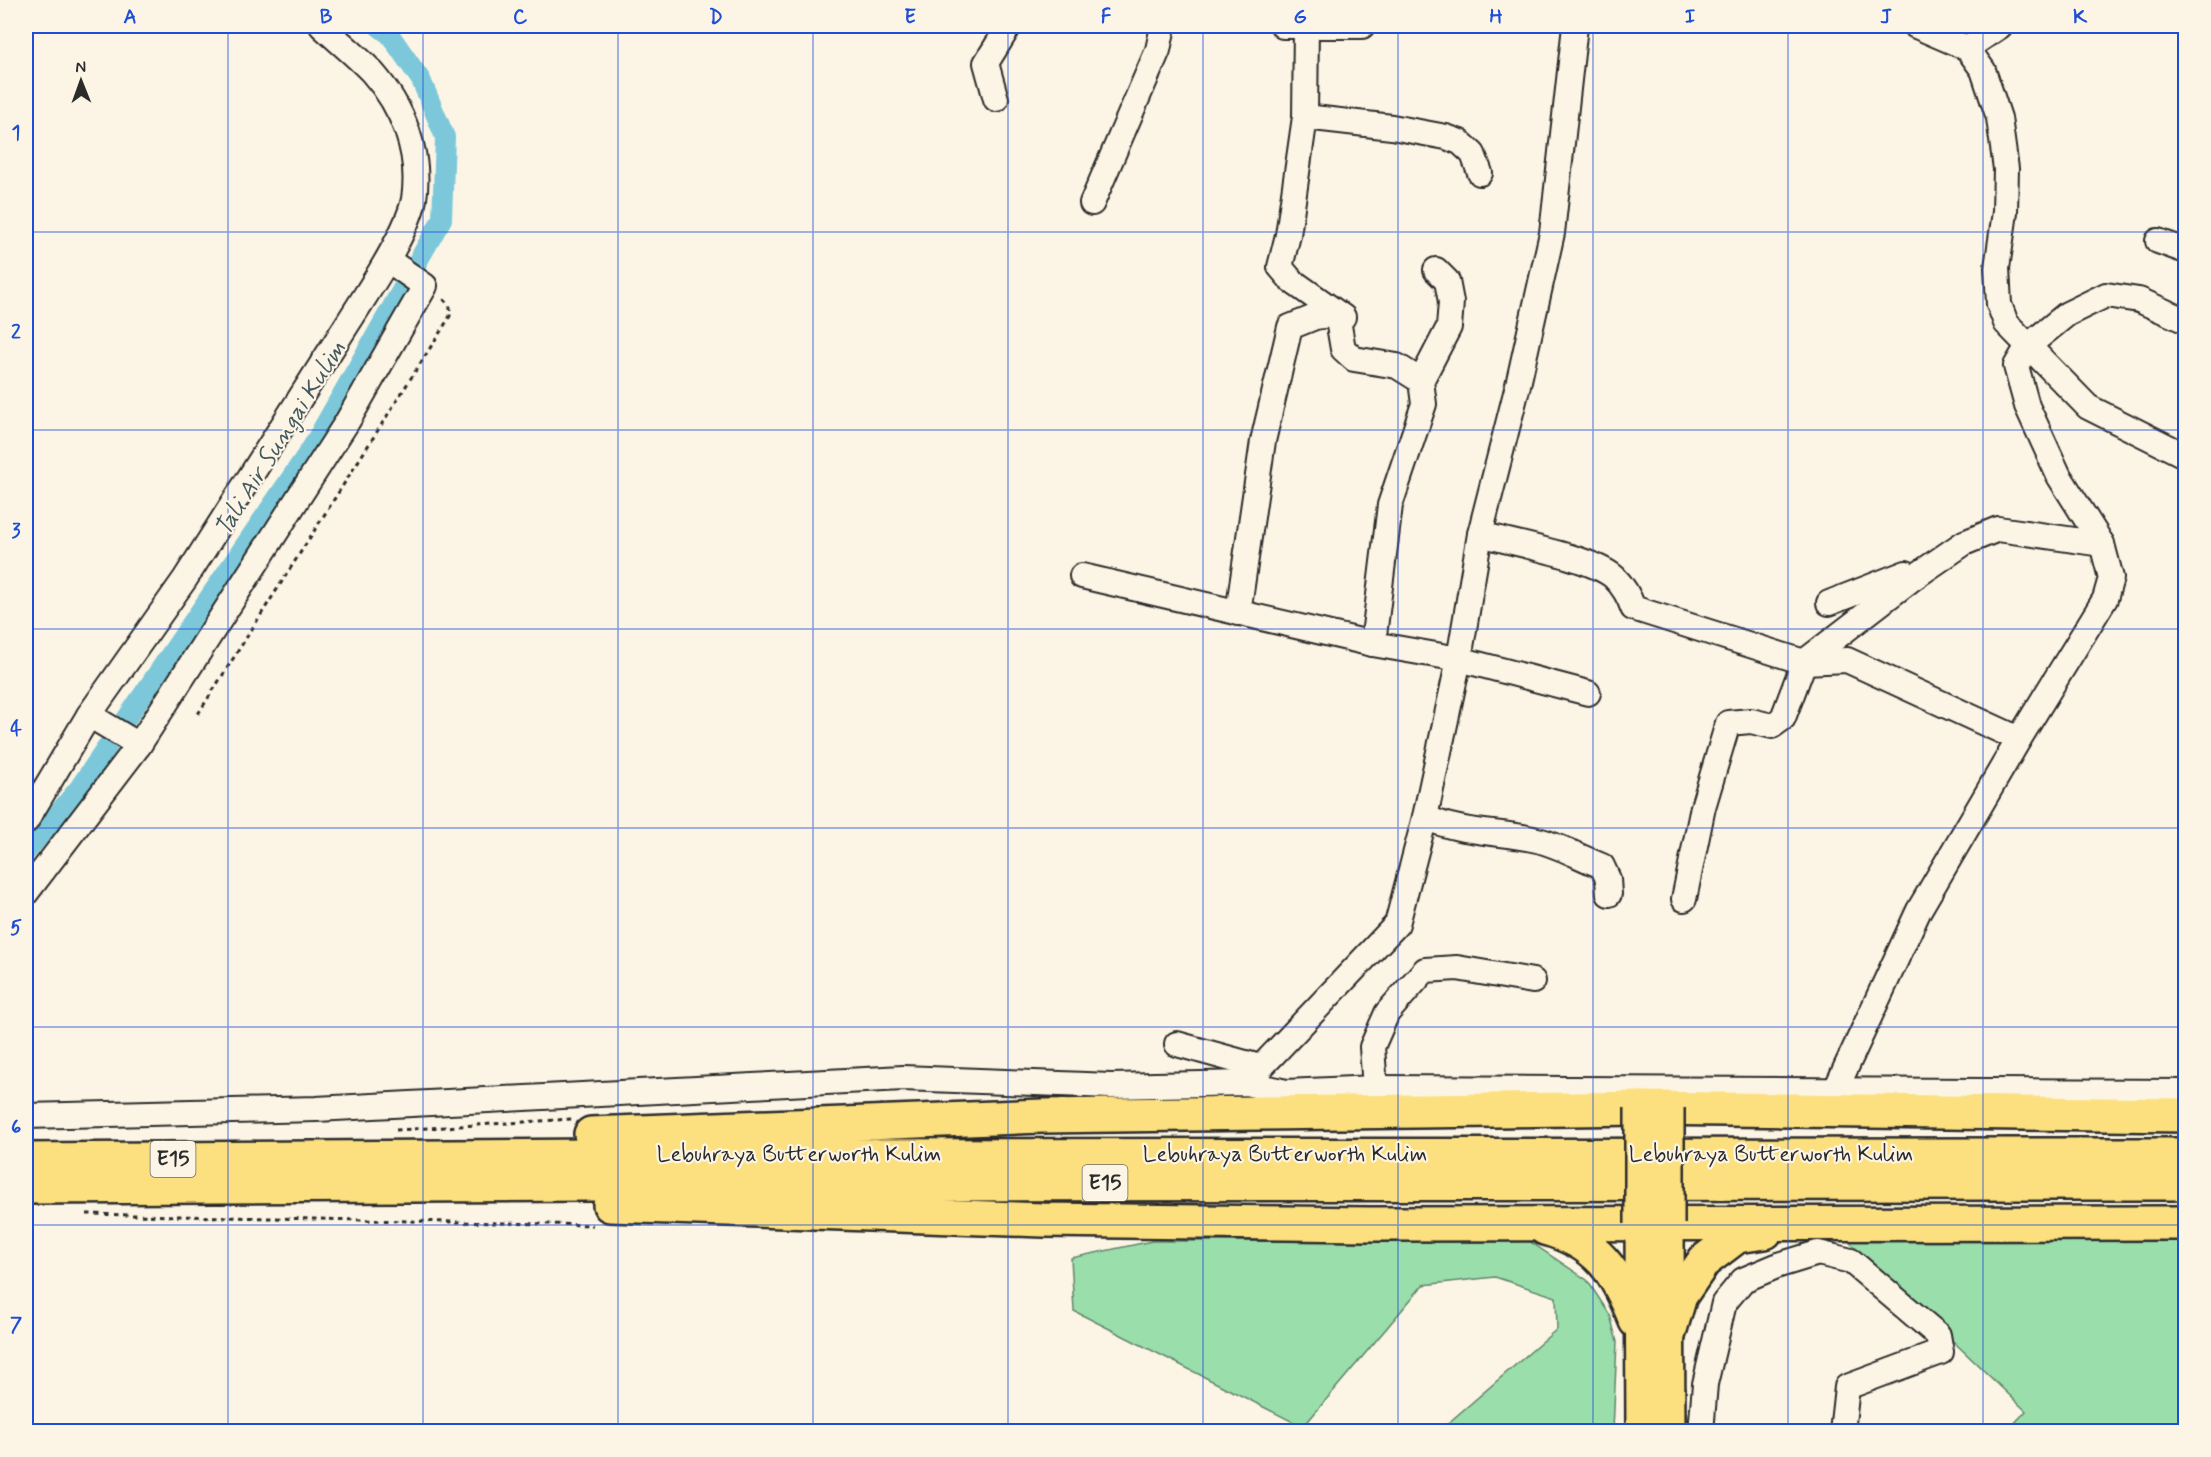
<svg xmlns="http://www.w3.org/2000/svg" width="2211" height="1457" viewBox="0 0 2211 1457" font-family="Mynerve,sans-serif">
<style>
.green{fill:#99deab;stroke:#62846b;stroke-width:1.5}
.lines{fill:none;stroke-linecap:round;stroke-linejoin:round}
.canal{stroke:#7bc8da;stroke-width:20}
.minor-casing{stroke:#2b2b2b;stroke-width:28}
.highway-casing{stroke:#2b2b2b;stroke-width:38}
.path{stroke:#2b2b2b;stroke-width:3;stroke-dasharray:4.5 4.5;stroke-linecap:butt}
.minor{stroke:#fcf5e5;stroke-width:24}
.highway{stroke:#fce080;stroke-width:33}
.highway-bridge-casing{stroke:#2b2b2b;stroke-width:38;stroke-linecap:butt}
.highway-bridge{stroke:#fce080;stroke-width:33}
.grid{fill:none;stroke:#1d4ed8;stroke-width:1.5;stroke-opacity:0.55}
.labels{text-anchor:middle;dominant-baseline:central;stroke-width:4.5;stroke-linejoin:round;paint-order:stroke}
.shield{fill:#fcf5e5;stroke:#6a6863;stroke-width:1.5}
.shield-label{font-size:21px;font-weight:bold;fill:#2b2b2b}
.street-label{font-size:22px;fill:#2b2b2b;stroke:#fcf5e5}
.water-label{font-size:24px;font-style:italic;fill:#435a60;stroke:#fcf5e5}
.neatline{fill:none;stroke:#1d4ed8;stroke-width:2}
.grid-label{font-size:20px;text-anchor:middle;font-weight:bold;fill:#1d4ed8}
</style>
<rect width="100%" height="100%" fill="#fcf5e5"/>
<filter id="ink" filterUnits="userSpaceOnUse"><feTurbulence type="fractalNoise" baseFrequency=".0167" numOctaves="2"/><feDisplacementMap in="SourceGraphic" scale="12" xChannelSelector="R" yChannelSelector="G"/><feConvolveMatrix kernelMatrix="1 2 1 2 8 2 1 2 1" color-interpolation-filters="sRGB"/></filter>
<g filter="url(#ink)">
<g class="green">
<path d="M2185,1234V1431H2007L2026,1411L1848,1241Z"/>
<path d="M1152,1241H1529L1587,1280L1610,1315L1617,1342L1613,1431H1439L1557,1329L1556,1297L1495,1277L1423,1285L1303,1427L1074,1311L1071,1258Z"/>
</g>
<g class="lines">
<path class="canal" d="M26,852L79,788L312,447L442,219L445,137L421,80L390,35L378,26"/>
<defs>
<g id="minor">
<path d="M1283,26H1362"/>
<path d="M1306,26L1305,117L1288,235L1280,267L1292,281L1343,317"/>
<path d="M1916,26L1967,48L1983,70L1999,118L2006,169L2005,212L1997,268L1999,304L2006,323L2088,407L2186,456"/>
<path d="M1967,48L2000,26"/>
<path d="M996,99L986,63L1009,26"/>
<path d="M1305,117L1392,127L1446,137L1460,142L1473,154L1480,173"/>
<path d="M1092,203L1158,50L1163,26"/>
<path d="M2158,241L2186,251"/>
<path d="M1480,534C1512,543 1591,557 1614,577C1623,586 1629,596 1633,608L1804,662L1847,660L2019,739"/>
<path d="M1082,576L1373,644L1459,659L1588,693"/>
<path d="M1829,603L1906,573"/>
<path d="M1238,613L1263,441L1290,327L1315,317L1337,314L1343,349L1354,359L1397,366L1421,381"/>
<path d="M1373,644L1390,505L1424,404L1421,381L1449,327L1451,302L1447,281L1436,270"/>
<path d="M89,715L139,745"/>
<path d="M1425,817C1460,834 1500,831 1537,840C1559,845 1581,858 1602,866L1608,879L1609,894"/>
<path d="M26,821L89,715L185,579L362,301C378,276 409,227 414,199C421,153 403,107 372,72C357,56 338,41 322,26"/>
<path d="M26,893L139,745L347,422L425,286L388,260"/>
<path d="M1684,899L1703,807L1728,723L1751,721L1772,726L1783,718L1804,662L1913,578L1964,543L1998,529L2102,544"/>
<path d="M1177,1044L1260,1067"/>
<path d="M1246,1083L1397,924L1425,817L1459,659L1480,534L1518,385L1552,233L1575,26"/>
<path d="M1375,1088L1372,1047L1387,1013L1425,970L1457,968L1533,981"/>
<path d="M1836,1089L1919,910L2019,739L2105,599L2111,578L2102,544L2059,476L2027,406L2016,366L2028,346L2067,314L2106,295L2139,300L2186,321"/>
<path d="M26,1116L316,1109L903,1078L1111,1086L1246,1083L1286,1092L1375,1088L2186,1092"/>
<path d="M1701,1432L1705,1384L1724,1303L1743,1280L1779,1265L1818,1253L1851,1261L1938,1335L1941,1352L1847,1387L1842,1432"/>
</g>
<g id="highway">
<path d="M591,1134L1043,1116L1642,1108L2186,1115"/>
<path d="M26,1160L593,1156L2186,1155"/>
<path d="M26,1187L593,1184L2186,1183"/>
<path d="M610,1205L1043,1220L1370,1224L2186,1223"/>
<path d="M1642,1224L1643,1432"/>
<path d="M1667,1224L1668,1432"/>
<path d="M1545,1228C1599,1243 1616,1271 1636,1321"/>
<path d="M1668,1336L1680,1296L1704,1261L1737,1236L1765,1232"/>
</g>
</defs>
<use href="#minor" class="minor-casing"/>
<use href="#highway" class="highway-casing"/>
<g class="path">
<path d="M198,714L444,326L450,316V307L442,297"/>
<path d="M396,1130L572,1119"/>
<path d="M87,1214L593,1225"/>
</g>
<use href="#minor" class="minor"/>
<use href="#highway" class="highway"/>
<defs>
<g id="highway-bridge">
<path d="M1642,1108V1224"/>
<path d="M1667,1108V1224"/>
</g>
</defs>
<use href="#highway-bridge" class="highway-bridge-casing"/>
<use href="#highway-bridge" class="highway-bridge"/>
</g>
</g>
<path class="grid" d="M228,26V1432M423,26V1432M618,26V1432M813,26V1432M1008,26V1432M1203,26V1432M1398,26V1432M1593,26V1432M1788,26V1432M1983,26V1432M26,232H2186M26,430H2186M26,629H2186M26,828H2186M26,1027H2186M26,1225H2186"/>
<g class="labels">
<g class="shield">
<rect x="150.5" y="1141" width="45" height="36" rx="4.5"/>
<rect x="1082.5" y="1165" width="45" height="36" rx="4.5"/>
</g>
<g class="shield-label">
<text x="173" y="1159">E15</text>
<text x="1105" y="1183">E15</text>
</g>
<g class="street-label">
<text x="799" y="1155">Lebuhraya Butterworth Kulim</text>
<text x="1285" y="1155">Lebuhraya Butterworth Kulim</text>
<text x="1771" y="1155">Lebuhraya Butterworth Kulim</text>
</g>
<g class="water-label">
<text transform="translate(281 439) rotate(-58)">Tali Air Sungai Kulim</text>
</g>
</g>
<rect width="2211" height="1457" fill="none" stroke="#fcf5e5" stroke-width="66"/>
<g transform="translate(81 81) rotate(359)" stroke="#fcf5e5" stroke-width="4.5" paint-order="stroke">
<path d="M0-4.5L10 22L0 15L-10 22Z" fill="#2b2b2b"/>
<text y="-9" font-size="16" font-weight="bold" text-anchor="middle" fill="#2b2b2b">N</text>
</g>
<rect x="33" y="33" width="2145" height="1391" class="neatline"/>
<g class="grid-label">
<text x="130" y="23">A</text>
<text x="326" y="23">B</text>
<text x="520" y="23">C</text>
<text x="716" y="23">D</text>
<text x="910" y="23">E</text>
<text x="1106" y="23">F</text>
<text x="1300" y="23">G</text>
<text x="1496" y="23">H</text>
<text x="1690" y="23">I</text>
<text x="1886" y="23">J</text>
<text x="2080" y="23">K</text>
<text x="16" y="139">1</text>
<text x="16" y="338">2</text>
<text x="16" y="537">3</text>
<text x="16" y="735">4</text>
<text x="16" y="934">5</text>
<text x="16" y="1133">6</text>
<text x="16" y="1331">7</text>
</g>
</svg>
